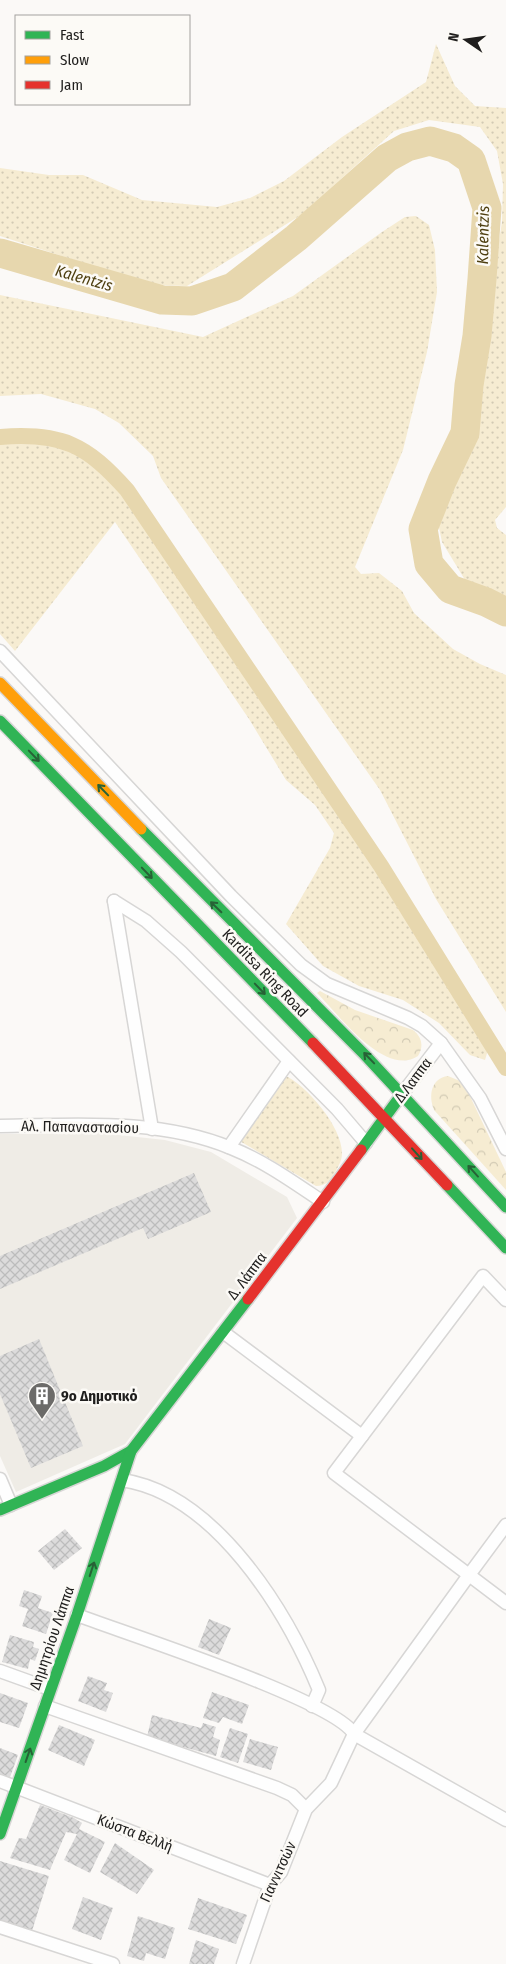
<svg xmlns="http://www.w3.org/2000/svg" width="506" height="1964" viewBox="0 0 506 1964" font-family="'Fira Sans Condensed',sans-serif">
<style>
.built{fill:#efece6}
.grass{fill:url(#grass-dots)}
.forest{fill:url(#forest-crowns)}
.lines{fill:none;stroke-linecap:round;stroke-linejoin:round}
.canal{stroke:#e7d7ae;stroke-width:16}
.river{stroke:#e7d7ae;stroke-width:29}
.building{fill:url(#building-cross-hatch)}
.street-casing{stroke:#d7d6d5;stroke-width:15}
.fast-casing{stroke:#d7d6d5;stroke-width:14}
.slow-casing{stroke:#d7d6d5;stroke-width:14}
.jam-casing{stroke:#d7d6d5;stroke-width:14}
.street{stroke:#fefefe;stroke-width:12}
.fast{stroke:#30b455;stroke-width:11}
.slow{stroke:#ff9f0a;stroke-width:11}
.jam{stroke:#e5322d;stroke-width:11}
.oneway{stroke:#276236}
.labels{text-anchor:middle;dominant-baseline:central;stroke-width:5;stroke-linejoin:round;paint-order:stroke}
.street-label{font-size:15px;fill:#1f1e1d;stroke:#fcfaf6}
.poi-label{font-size:15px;font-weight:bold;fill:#1f1e1d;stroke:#fcfaf6;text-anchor:start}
.water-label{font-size:16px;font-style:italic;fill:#4e3f10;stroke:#fcfaf6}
</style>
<defs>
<pattern id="grass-dots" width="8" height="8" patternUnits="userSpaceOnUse" patternTransform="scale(1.25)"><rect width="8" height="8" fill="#f6ecd2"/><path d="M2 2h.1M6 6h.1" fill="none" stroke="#d2cab4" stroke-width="1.8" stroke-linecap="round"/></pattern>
<pattern id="forest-crowns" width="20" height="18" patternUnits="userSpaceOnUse" patternTransform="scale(1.25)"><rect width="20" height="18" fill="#f6ecd2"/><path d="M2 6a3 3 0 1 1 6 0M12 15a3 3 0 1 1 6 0" fill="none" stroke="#d2cab4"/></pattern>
<pattern id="building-cross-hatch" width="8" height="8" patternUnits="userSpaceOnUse" patternTransform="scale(1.25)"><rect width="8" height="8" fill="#dcdbdb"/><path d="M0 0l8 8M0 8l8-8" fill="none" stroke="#bcbcbc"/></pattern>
</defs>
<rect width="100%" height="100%" fill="#fbf9f7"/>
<path class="built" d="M100,1133L165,1140L211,1152L287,1197L297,1218L125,1444L16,1492L0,1456V1134Z"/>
<g class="grass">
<path d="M436,44L455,86L475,106L506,108V507L495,520L497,528L506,535V599L465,580L442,542L437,518L469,451L487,315L502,222L503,184L497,151L480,127L429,120L394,131L301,215L187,286L152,285L0,236V168L49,175H83L142,200L217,207L250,198L284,181L342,137L426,82Z"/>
<path d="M416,216L429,225L435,250L437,292L427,352L403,450L355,567L361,574L379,573L402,591L414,613L453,649L480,664L506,675V1012L436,899L380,790L161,478L153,456L119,423L95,409L41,394L0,396V295L203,337L293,296L382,232L405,217Z"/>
<path d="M25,438C84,451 95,459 133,506L379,872L488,1050L485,1060L470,1055L439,1023L403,1000L359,986L323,966L286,924L330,848L334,833L315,805L286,780L249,719L115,522L15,651L0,634V441Z"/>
<path d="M284,1075C306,1085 342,1126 342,1153C342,1161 338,1167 334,1174C329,1181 326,1186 316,1186L238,1140Z"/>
</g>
<g class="forest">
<path d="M320,991L355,1010L413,1030C422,1037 424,1046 418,1056C385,1078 338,1014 317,993Z"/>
<path d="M448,1076L460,1081L468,1092L506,1172V1190L434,1110C428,1096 431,1078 448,1076Z"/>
</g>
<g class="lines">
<path class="canal" d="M0,437C62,432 87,445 127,490L381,866L506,1068"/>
<path class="river" d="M0,253L162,300L192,301L233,287L296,238L387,158L407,147L430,141L454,148L471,160L487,208L482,279L477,336L469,385L465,433L442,481L423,529L429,564L450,589L486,602L506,612"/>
</g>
<g class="building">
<path d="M194,1173L211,1212L148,1239L143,1228L0,1289V1256Z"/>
<path d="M39,1339L83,1446L31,1468L0,1394V1356Z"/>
<path d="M65,1529L82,1548L54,1570L38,1551Z"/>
<path d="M24,1590L42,1596L38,1608L53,1613L46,1634L22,1626L28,1609L19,1606Z"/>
<path d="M209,1619L231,1628L219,1655L198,1647Z"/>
<path d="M10,1635L34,1642L33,1647L39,1649L35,1661L30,1659L28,1669L2,1662Z"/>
<path d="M88,1676L107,1683L104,1690L113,1693L106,1712L78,1701Z"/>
<path d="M212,1692L249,1705L242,1724L223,1717L219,1723L203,1718Z"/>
<path d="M0,1693L28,1703L19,1728L0,1722Z"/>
<path d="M152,1715L201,1728L203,1723L216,1727L213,1737L220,1740L216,1756L147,1737Z"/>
<path d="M59,1725L95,1740L84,1766L48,1750Z"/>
<path d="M230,1728L248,1734L238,1763L220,1757Z"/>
<path d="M250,1739L278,1747L271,1770L243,1762Z"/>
<path d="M0,1748L18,1755L9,1780L0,1776Z"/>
<path d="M40,1805L74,1818L82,1823L79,1829L105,1842L90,1873L64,1860L77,1834L66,1832L50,1870L10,1858L19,1838L26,1839Z"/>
<path d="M115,1843L154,1870L137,1894L100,1872Z"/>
<path d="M0,1861L49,1876L32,1931L0,1921Z"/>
<path d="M83,1897L113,1908L101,1940L72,1929Z"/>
<path d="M198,1898L247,1915L236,1944L188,1929Z"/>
<path d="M138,1916L175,1928L165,1959L146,1953L144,1961L127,1956Z"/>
<path d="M196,1940L219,1949L214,1964H189Z"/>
</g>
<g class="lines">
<defs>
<g id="street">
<path d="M0,651L231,896L301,965L327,984L408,1018L422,1026L441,1043L480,1098L506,1149"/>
<path d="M114,901L146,921L181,952L337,1109L366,1143"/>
<path d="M114,901L152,1129"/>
<path d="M402,1094L441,1043"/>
<path d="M0,1126C77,1125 158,1118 231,1148C264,1161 293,1182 323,1202"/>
<path d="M229,1147L289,1061"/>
<path d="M506,1300L483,1276L334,1473L469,1575L354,1734L506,1820"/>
<path d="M223,1332L362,1436"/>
<path d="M0,1479L11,1505"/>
<path d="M122,1480C215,1494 286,1610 319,1690L312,1706"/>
<path d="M506,1525L469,1575L506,1603"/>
<path d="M77,1615C124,1633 334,1700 354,1734L331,1783L306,1809L281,1872L270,1885L243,1964"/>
<path d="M0,1671L50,1689"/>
<path d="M45,1706L277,1788L292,1795L306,1809"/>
<path d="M0,1781L270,1885"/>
<path d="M0,1927L113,1964"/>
</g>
<g id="fast">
<path d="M0,721L313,1043"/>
<path d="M141,829L365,1055L506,1207"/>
<path d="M361,1150L402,1094"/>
<path d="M447,1185L506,1248"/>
<path d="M0,1510L104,1466L131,1451"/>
<path d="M0,1834L77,1615L131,1451L248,1299"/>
</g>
<path id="slow" d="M0,683L141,829"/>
<g id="jam">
<path d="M313,1043L447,1185"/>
<path d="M248,1299L361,1150"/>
</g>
</defs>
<use href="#street" class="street-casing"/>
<use href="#fast" class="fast-casing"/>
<use href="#slow" class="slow-casing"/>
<use href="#jam" class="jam-casing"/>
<use href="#street" class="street"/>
<use href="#fast" class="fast"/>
<use href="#slow" class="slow"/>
<use href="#jam" class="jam"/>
</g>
<defs><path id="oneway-shaft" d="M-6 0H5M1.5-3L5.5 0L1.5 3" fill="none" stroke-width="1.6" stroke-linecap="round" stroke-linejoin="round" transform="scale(1.25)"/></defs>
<g class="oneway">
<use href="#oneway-shaft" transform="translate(34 756) rotate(46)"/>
<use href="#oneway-shaft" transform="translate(103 790) rotate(-134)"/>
<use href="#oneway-shaft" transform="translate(147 873) rotate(46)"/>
<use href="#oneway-shaft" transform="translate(216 907) rotate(-136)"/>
<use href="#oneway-shaft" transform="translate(260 989) rotate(46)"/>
<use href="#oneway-shaft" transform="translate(369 1058) rotate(-134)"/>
<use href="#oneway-shaft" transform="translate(417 1154) rotate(48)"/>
<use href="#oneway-shaft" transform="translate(473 1171) rotate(-132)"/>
<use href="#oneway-shaft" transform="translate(92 1569) rotate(-72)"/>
<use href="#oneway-shaft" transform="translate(28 1755) rotate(-71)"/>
</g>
<defs>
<symbol id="building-pin" viewBox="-11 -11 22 30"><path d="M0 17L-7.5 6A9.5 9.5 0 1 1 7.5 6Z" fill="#6c6b69" stroke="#fcfaf6"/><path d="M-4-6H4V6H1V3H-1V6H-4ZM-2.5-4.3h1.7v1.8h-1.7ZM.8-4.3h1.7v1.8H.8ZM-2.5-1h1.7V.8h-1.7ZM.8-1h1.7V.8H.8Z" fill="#fff"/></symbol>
</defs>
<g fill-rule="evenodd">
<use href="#building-pin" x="26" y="1380" width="32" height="43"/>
</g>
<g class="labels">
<g class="street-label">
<text transform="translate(265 973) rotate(46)">Karditsa Ring Road</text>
<text transform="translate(413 1080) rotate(-53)">Δ.Λαππα</text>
<text transform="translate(80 1127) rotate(1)">Αλ. Παπαναστασίου</text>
<text transform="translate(247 1276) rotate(-53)">Δ. Λάππα</text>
<text transform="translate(52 1638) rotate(-71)">Δημητρίου Λάππα</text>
<text transform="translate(135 1833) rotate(21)">Κώστα Βελλή</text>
<text transform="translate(278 1872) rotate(-65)">Γιαννιτσών</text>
</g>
<g class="poi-label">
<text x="61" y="1396">9ο Δημοτικό</text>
</g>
<g class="water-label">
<text transform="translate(483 235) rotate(-89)">Kalentzis</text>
<text transform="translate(84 278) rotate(16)">Kalentzis</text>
</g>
</g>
<rect x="15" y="15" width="175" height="90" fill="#fcfaf6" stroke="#a4a29f"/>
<rect x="25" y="31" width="25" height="8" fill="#30b455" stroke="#a4a29f"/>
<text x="60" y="40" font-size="15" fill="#1f1e1d">Fast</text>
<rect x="25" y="56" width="25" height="8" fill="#ff9f0a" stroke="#a4a29f"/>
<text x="60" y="65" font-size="15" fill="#1f1e1d">Slow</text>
<rect x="25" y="81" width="25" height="8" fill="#e5322d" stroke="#a4a29f"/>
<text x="60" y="90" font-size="15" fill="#1f1e1d">Jam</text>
<g transform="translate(466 40) rotate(283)" stroke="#fcfaf6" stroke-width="4" paint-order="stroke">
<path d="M0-4L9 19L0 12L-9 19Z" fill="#1f1e1d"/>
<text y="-8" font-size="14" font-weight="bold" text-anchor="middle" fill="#1f1e1d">N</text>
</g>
</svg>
